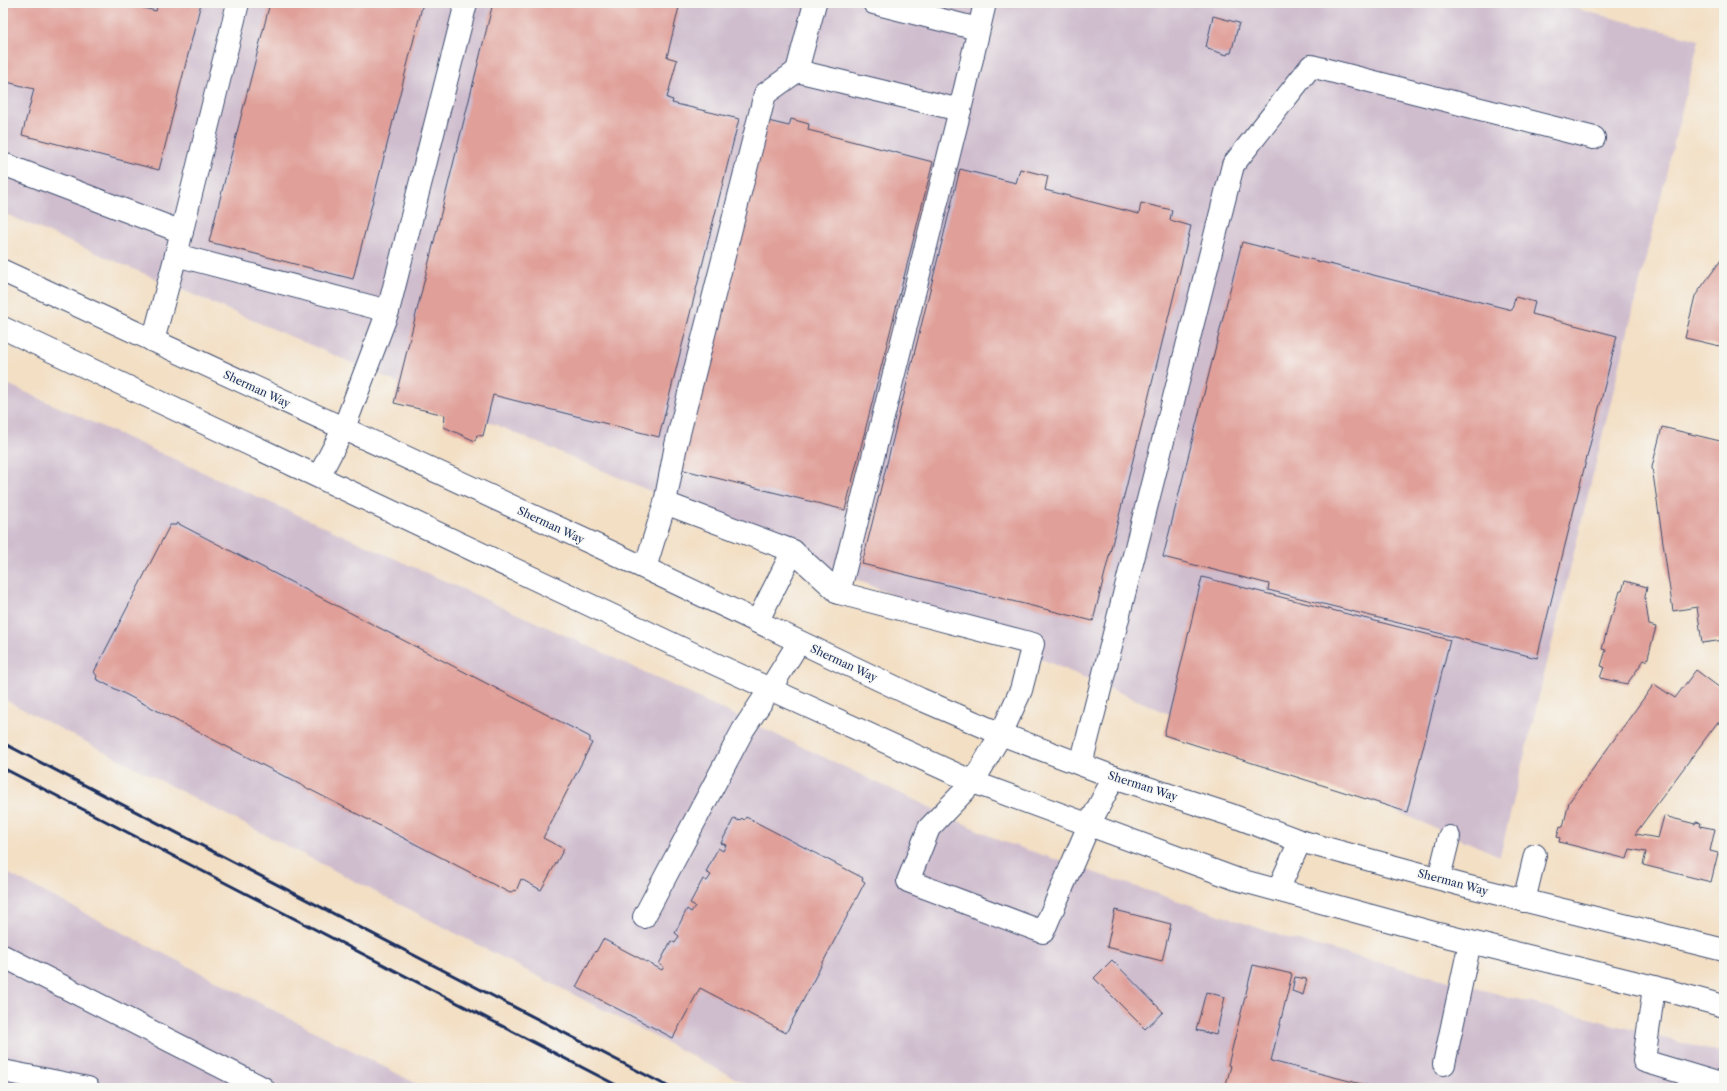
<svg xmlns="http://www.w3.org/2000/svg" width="1727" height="1091" viewBox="0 0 1727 1091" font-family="'Libre Caslon Text',serif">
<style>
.industrial{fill:#cfbdce}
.building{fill:#e09f98}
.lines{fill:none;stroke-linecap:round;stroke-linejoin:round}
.minor-casing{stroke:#3b496d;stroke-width:24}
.major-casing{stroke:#3b496d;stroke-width:24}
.minor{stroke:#fff;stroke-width:22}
.major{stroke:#fff;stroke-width:22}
.rail{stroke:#1b2f5e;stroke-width:3}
.labels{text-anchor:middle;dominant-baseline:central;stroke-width:3;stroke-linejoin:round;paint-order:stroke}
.street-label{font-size:11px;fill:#1b2f5e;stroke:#f6f6f2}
</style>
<rect width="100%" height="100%" fill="#f6f6f2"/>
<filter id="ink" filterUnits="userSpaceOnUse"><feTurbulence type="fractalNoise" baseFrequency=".025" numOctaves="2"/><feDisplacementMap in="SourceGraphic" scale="8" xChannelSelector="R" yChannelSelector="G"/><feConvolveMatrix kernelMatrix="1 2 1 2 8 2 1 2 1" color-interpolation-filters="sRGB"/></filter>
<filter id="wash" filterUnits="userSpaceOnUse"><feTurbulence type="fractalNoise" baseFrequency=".012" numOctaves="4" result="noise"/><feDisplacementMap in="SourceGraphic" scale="16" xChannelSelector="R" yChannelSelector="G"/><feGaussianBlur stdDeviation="0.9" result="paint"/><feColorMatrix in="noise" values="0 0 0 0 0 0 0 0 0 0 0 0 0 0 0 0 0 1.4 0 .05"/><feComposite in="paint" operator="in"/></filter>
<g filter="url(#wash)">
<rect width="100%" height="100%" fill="#f3dfc4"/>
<g class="industrial">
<path d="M3,3H1553L1699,40L1500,856L3,213Z"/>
<path d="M3,382L591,647L1001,841L1291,939L1724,1054V1088H754L3,699Z"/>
<path d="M3,871L425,1088H3Z"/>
</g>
<g id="blocks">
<g class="building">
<path d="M3,3H123L156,11L158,3H201L159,170L22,135L34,89L3,81Z"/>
<path d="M270,3H423L353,279L209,242Z"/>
<path d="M493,3H680L667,57L677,60L667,98L673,100L672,103L739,119L659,437L493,395L483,436L477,435L475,441L444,427L445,415L394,403Z"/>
<path d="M1213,16L1239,23L1231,53H1228L1227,55L1208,49V47H1206Z"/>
<path d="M791,119L809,124L808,130L933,162L845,510L680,469L768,121L789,126Z"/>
<path d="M960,169L1016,183L1020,169L1048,176L1045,190L1139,214L1141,203L1172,210L1170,220L1191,226L1093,621L862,564Z"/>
<path d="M1242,242L1512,310L1515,297L1535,302L1532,314L1617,336L1537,658L1268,590L1269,584L1163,557Z"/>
<path d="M1724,256V347L1685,338L1695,296Z"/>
<path d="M1662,427L1724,442V640L1702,643L1697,607L1673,611L1652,467Z"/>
<path d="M177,523L590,737V742L592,743L543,838L564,849L541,890L521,879L516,891L514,890L510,893L96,679L97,676L94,672L170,525H176Z"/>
<path d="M1202,577L1450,640L1407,812L1164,735Z"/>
<path d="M1625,581L1647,587L1645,597L1649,625L1656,627L1647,661L1644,660L1627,684L1600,678L1604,667L1601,666L1606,650L1602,649L1611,615H1613L1620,591H1622Z"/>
<path d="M1696,670L1724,691V724L1717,723L1635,834L1658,838L1664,816L1695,824L1696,822L1701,823L1700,826L1715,829L1710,851L1718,853L1711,882L1643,865L1646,852L1630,849L1627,859L1559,842L1560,838L1557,837L1560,826L1563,827L1569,802L1654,684L1675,698Z"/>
<path d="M746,817L863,878L862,880L865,882L786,1033L700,988L673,1038L576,987L595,951L596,952L603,939L662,970L664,967L659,964L671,941L675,943L679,936L675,933L687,909L691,912L695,906L690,903L703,879L707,881L711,875L706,872L718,848L723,851L726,845L721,843L734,818L739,821L742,818L744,820Z"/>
<path d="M1115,910L1171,924L1162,961L1107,947Z"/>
<path d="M1112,960L1163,1012L1145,1029L1094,978Z"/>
<path d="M1253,965L1292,974L1271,1061L1377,1088H1225L1231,1066L1228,1065Z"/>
<path d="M1295,977L1307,979L1303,995L1292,991Z"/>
<path d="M1206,992L1225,997L1216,1035L1196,1030Z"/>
</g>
</g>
</g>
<g filter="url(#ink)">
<use href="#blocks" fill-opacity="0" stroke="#3b496d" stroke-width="1"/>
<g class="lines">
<defs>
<g id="minor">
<path d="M815,3L797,71L960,110"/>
<path d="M874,3L978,29"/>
<path d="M3,164L182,232"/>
<path d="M176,255L238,3"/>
<path d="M153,341L176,255L388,311"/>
<path d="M344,428L388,311L466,3"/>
<path d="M665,503L676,445L765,94L797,71"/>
<path d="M645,568L665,503L793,551L839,593L1033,644L1021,690L1001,734"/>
<path d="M839,593L960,110L985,3"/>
<path d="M757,622L793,551"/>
<path d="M1081,764L1233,165L1311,66L1594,138"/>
<path d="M973,782L929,828L908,881L1043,932L1089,825"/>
<path d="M1439,878L1449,837"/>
<path d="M1524,901L1535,855"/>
<path d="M644,917L743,730L770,689L799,642"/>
<path d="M3,956L263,1088"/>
<path d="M1654,987L1644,1061L1724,1085"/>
<path d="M1444,1064L1470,942"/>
<path d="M3,1071L88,1088"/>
</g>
<g id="major">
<path d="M3,271L613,553L920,699L1001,734L1114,777L1231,815L1300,841L1462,885L1724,950"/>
<path d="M3,328L700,657L973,782L1236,879L1438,934L1654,987L1724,1006"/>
<path d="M319,476L344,428"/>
<path d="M973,782L1001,734"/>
<path d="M1089,825L1114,777"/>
<path d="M1278,890L1300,841"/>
</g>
</defs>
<use href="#minor" class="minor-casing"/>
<use href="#major" class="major-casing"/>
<use href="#minor" class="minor"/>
<use href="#major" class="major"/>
<g class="rail">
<path d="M3,743L671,1088"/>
<path d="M3,768L622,1088"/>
</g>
</g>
</g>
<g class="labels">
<g class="street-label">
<text transform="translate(257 389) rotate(25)">Sherman Way</text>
<text transform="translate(551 525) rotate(25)">Sherman Way</text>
<text transform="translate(844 663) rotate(25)">Sherman Way</text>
<text transform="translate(1143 786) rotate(18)">Sherman Way</text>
<text transform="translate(1453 882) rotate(15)">Sherman Way</text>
</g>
</g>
<rect width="1727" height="1091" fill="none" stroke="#f6f6f2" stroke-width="16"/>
</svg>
